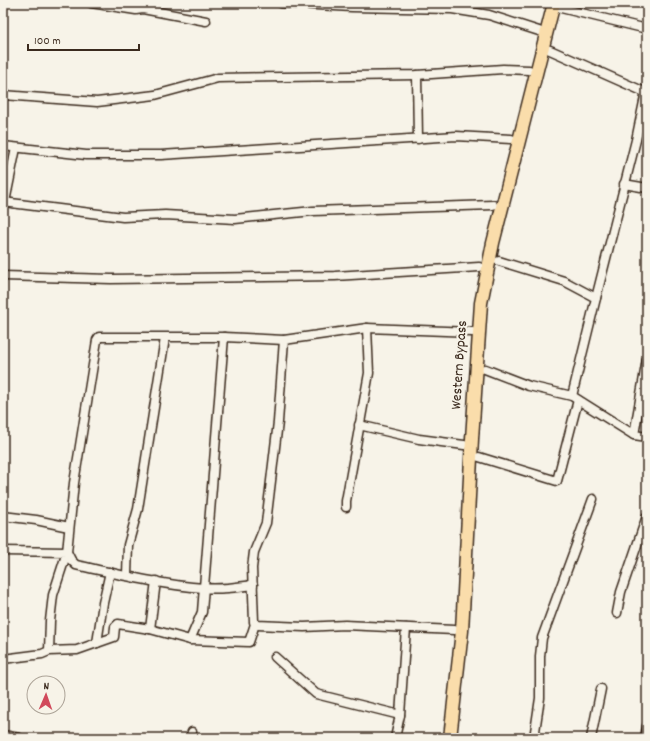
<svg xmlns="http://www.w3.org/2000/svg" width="650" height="741" viewBox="0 0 650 741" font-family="Dekko,sans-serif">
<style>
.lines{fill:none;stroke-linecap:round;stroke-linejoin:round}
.minor-casing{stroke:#3b2a1e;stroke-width:11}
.primary-casing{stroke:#3b2a1e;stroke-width:15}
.minor{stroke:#f7f3e8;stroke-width:8}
.primary{stroke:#faddab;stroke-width:12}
.labels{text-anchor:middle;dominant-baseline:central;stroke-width:4;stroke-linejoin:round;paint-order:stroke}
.street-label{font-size:15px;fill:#3b2a1e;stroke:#f7f3e8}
</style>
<rect width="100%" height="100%" fill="#f7f3e8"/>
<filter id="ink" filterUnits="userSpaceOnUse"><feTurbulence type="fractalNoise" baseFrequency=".025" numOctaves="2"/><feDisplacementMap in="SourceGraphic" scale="8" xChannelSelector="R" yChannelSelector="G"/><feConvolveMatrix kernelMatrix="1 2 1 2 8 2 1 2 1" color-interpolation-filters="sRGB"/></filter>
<g filter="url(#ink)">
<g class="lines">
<defs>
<g id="minor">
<path d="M91,3L136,10L143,9L206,21"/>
<path d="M281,3L352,7L452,9L489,15L539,31"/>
<path d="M561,8L647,29"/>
<path d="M550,50L647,93"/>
<path d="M417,75L418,139"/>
<path d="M3,95L97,102L155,95L218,78L417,75L503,69L529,70"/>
<path d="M3,146L86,155H161L456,136L511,139"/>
<path d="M624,184L647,188"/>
<path d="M3,202L123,217L165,215L235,219L313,211L493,205"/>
<path d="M5,202L16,148"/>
<path d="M499,261L564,281L596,298L572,396"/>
<path d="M3,276L111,279L335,276L479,267"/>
<path d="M596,298L636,140L646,92"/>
<path d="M485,369L529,386L572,396L634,435L647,437"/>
<path d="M359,425L419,439L464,445"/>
<path d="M634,435L647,359"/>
<path d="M479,457L557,481L578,400"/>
<path d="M346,507V501L369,373L367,328"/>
<path d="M3,516L36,520L69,527"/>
<path d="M3,551L67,552L53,595L50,621L49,651"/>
<path d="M127,575L128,545L138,509L165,338"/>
<path d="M253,585C237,587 220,590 204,588C161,585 118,574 76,565L71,560L67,552L74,483L97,340L99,337H224L284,340"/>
<path d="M617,613L621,592L647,516"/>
<path d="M150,629L156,581"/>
<path d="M454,630L345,625L304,627L257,625L254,622L252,568L254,552L266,523L278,422L284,340L367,328L472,332"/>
<path d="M190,640L202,612L224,337"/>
<path d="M97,643L103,603L110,572"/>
<path d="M275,657L316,694L400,715"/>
<path d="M3,659L42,654L49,651L77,650L114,637L115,627L118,624L150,629L190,640L249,642L255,624"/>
<path d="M3,735L19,738"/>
<path d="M190,738L192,732"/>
<path d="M395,738L400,715L406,628"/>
<path d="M534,738L540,698V656L542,638L593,499"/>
<path d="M591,738L601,689"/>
<path d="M645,738L647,726"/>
</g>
<path id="primary" d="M450,738L462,631L472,439L481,303L493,243L554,3"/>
</defs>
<use href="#minor" class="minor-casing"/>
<use href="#primary" class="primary-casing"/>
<use href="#minor" class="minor"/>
<use href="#primary" class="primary"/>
</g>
</g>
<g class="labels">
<g class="street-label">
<text transform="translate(460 365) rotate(-86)">Western Bypass</text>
</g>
</g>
<rect width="650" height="741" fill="none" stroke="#f7f3e8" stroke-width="16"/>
<rect x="8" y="8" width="634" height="725" fill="none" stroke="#3b2a1e" stroke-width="1.5" filter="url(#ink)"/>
<g transform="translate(46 695) rotate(2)"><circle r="19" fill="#f7f3e8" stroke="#aca397"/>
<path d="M0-3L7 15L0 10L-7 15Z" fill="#d1495b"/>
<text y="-6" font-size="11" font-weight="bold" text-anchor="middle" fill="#3b2a1e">N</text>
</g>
<path d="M28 44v6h111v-6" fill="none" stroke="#3b2a1e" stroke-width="2"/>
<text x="34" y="44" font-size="12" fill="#3b2a1e" stroke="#f7f3e8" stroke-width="3" paint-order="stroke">100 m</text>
</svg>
